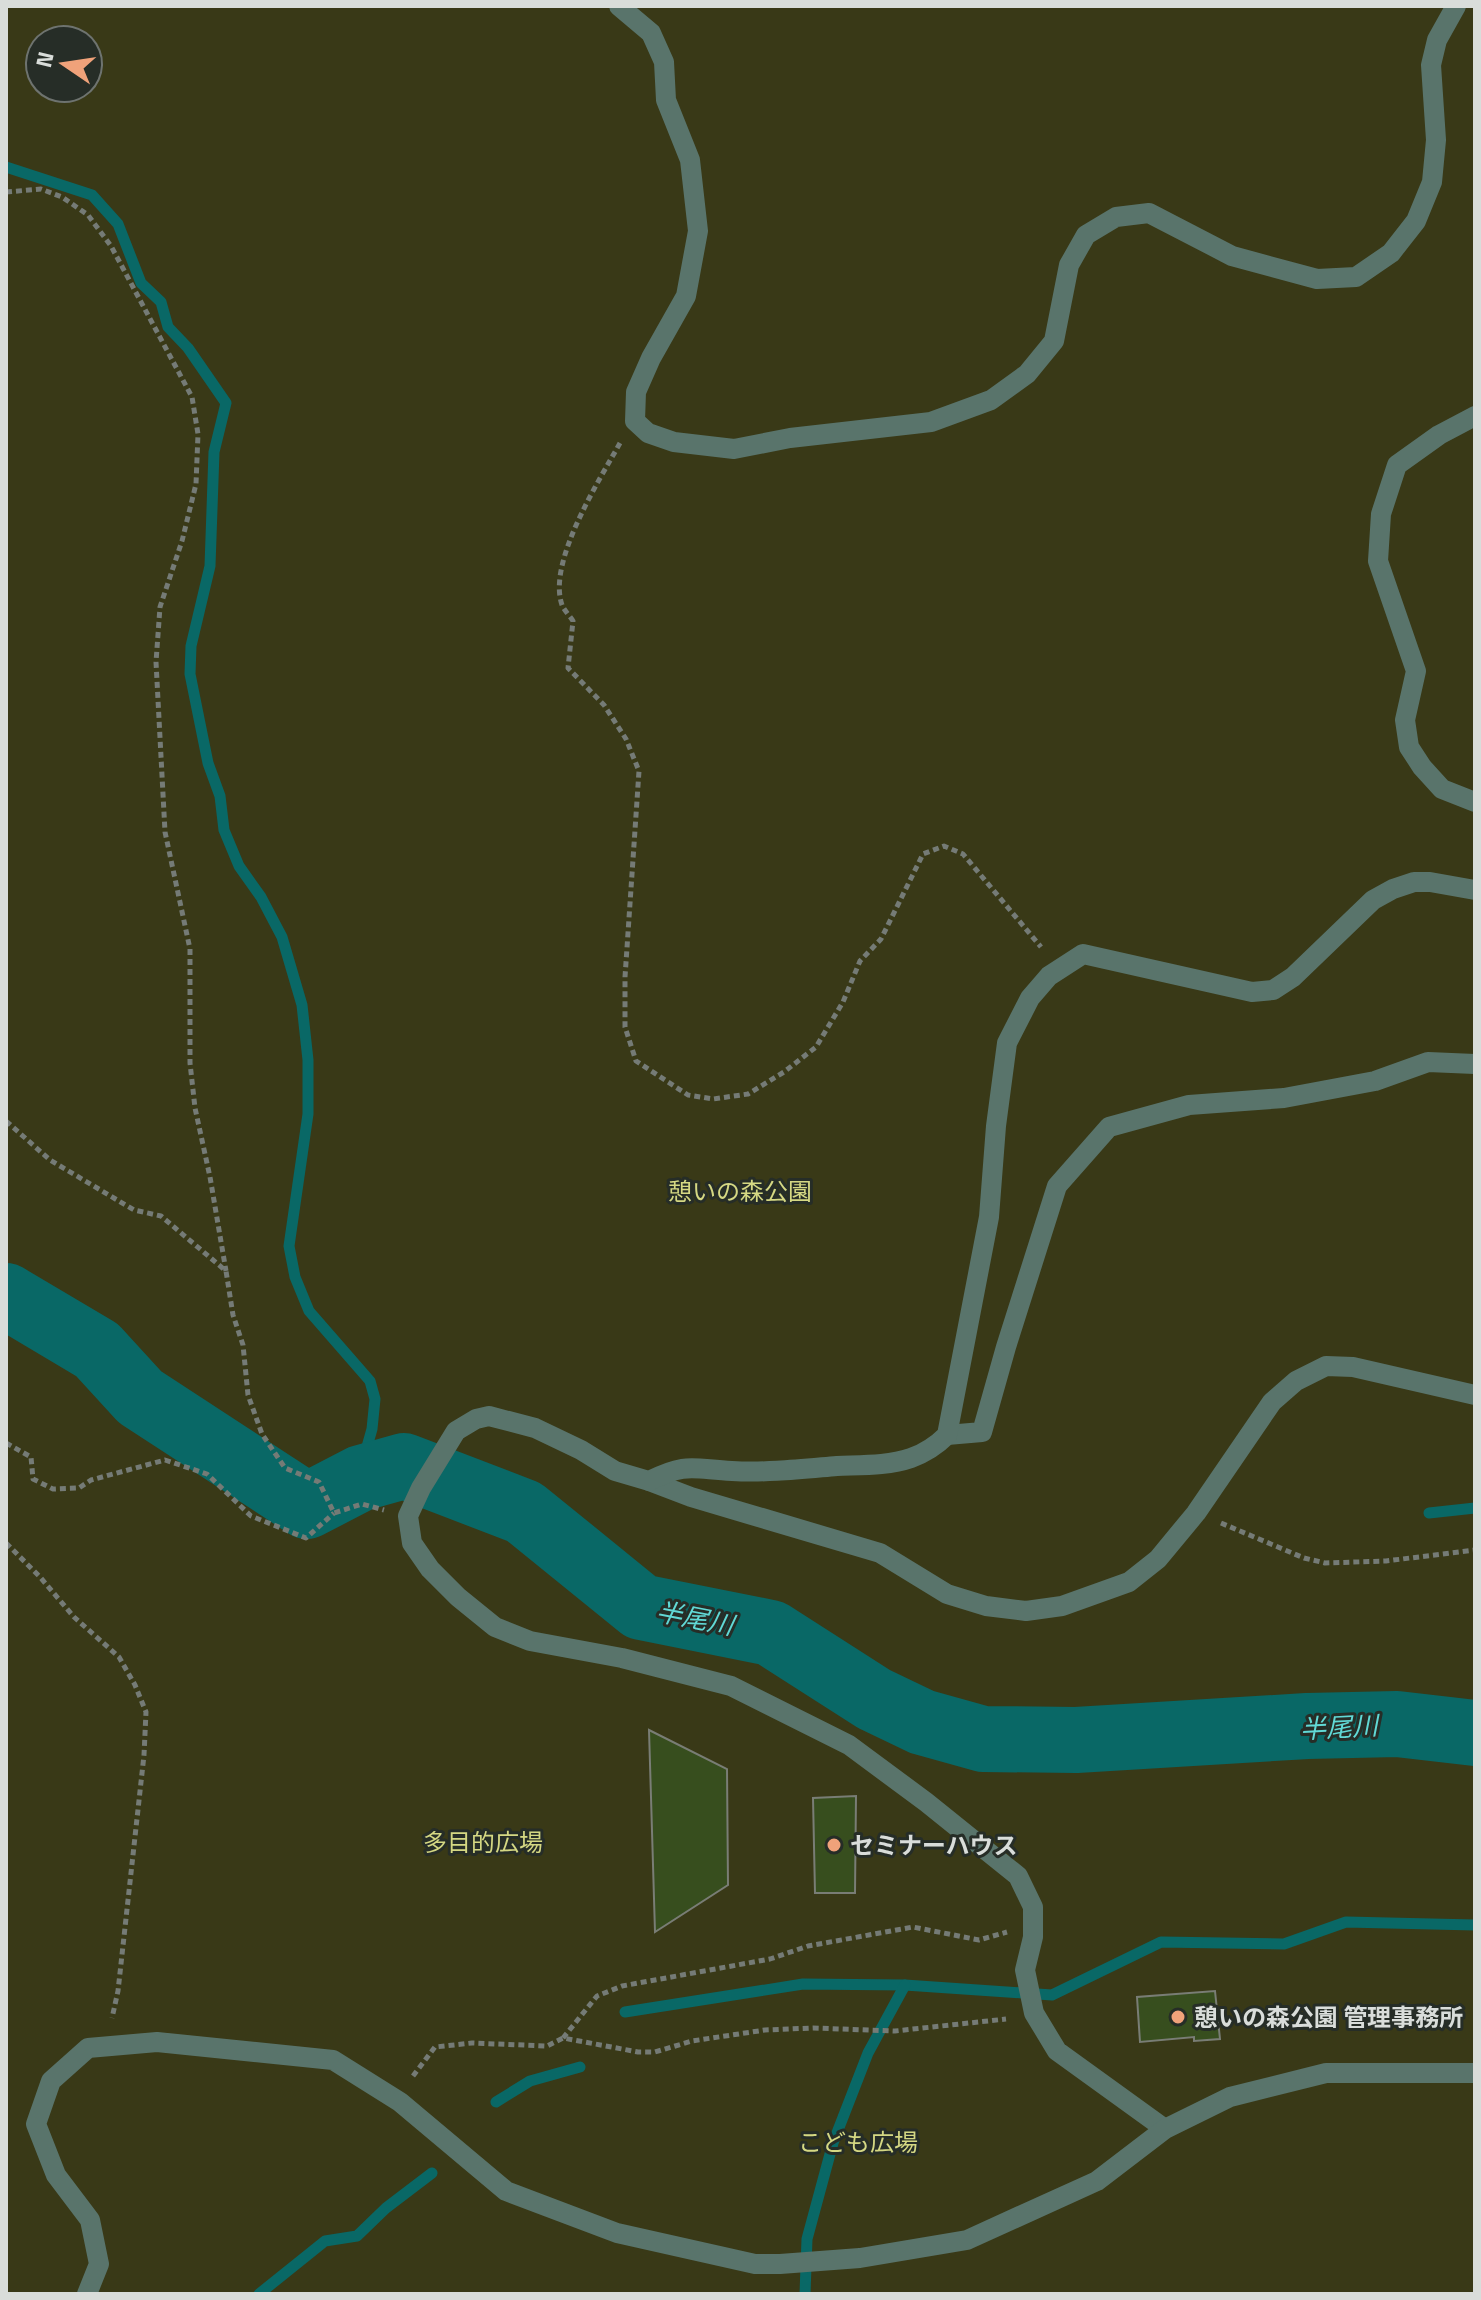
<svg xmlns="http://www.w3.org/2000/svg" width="1481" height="2300" viewBox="0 0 1481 2300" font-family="'Titillium Web','Noto Sans JP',sans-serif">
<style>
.green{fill:#393917;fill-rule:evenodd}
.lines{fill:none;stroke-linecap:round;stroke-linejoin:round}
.stream{stroke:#096866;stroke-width:11}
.river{stroke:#096866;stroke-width:66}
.building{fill:#374e1e;stroke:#797d75;stroke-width:2}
.path{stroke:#757b76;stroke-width:5;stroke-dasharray:6 4;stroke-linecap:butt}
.minor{stroke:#59746b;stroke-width:20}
.poi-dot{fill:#f0a27a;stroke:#262d27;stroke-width:3}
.labels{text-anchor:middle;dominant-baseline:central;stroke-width:6;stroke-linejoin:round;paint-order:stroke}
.park-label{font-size:24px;fill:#d5d883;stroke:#262d27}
.poi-label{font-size:24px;font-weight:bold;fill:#d9ddda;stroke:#262d27;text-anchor:start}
.water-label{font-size:26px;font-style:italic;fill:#61d9d6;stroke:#262d27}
</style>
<rect width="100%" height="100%" fill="#262d27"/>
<path class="green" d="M6,6H1475V2294H6ZM40,40H88V88H40Z"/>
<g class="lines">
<g class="stream">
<path d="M6,167L92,195L118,224L141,283L161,302L168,327L188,348L226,403L214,452L210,566L191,646L190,674L208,763L220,796L224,830L239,866L261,897L282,937L302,1005L308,1060V1114L289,1246L295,1277L309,1311L370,1381L375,1399L372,1429L361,1468L376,1474"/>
<path d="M1429,1513L1475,1508"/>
<path d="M625,2012L803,1984L905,1985L1052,1995L1161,1942L1284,1944L1346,1922L1475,1925"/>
<path d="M496,2102L530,2081L580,2067"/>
<path d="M259,2294L325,2241L357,2236L386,2208L432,2173"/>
<path d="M805,2294L807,2239L833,2143L868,2053L905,1985"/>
</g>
<path class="river" d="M6,1296L97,1350L140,1397L307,1506L361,1478L404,1466L524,1512L641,1607L771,1633L874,1699L922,1722L983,1739L1076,1740L1307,1726L1397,1724L1475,1733"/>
</g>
<g class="building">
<path d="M649,1730L727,1769L728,1885L655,1932Z"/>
<path d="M856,1796L855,1893H815L813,1798Z"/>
<path d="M1215,1991L1220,2039L1194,2041V2037L1140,2042L1137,1997Z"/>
</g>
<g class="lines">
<g class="path">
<path d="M6,192L41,189L62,197L88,215L111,246L192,397L198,434L196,484L182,541L160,607L156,662L165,832L190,949V1063L195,1108L210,1177L226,1271"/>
<path d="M620,443C599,481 547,562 562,605C564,610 570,616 573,621L568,668L604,705L626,739L639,771L625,977V1027L636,1061L688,1095L713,1099L748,1094L784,1072L816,1047L843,1002L860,961L881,939L923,854L944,846L963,854L1041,947"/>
<path d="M6,1121L50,1160L134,1210L161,1216L226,1271L233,1315L243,1345L248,1395L262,1434L285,1468L319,1482L334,1513L362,1504L384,1510"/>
<path d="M6,1443L31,1457L33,1479L53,1489L79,1488L91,1480L165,1460L207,1474L251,1516L306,1538L334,1513"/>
<path d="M1221,1523L1304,1558L1325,1563L1386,1561L1475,1550"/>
<path d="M6,1543L40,1577L74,1617L119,1657L135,1685L146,1712L144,1755L118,1991L112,2018"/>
<path d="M563,2038L597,1996L622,1986L770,1959L808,1946L913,1927L979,1940L1007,1932"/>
<path d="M413,2076L435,2047L472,2043L547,2046L563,2038L638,2052H655L692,2041L765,2030L813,2028L895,2031L1006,2019"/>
</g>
<g class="minor">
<path d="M619,6L651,33L664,62L666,100L690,160L698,231L686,296L651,358L636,392L635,421L648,433L674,442L734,449L790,438L931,422L991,400L1027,374L1054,341L1069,265L1086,235L1116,217L1149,213L1232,256L1317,279L1356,277L1391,253L1416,221L1432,182L1436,140L1431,65L1437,40L1456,6"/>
<path d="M1475,416L1439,435L1397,465L1381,514L1378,561L1416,671L1405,720L1409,747L1422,767L1442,789L1475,802"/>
<path d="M947,1435L982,1432L1006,1347L1057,1186L1109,1127L1189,1105L1284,1098L1375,1081L1428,1062L1475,1064"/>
<path d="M649,1481L691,1497L880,1553L947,1594L986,1606L1026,1611L1062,1606L1129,1582L1158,1559L1196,1513L1272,1402L1296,1381L1326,1366L1353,1367L1475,1395"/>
<path d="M1165,2129L1057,2051L1034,2013L1025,1970L1033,1937V1907L1018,1876L926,1802L849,1745L731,1686L622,1658L530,1641L495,1627L458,1597L430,1569L412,1543L408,1516L421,1488L456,1431L476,1419L489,1416L535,1428L581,1450L615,1471L649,1481C687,1462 692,1469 732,1471C767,1473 802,1469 837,1466C861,1465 888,1466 911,1458C925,1453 936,1446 947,1435L989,1217L996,1126L1007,1043L1030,998L1049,976L1083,954L1252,992L1273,990L1293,977L1373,900L1393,889L1414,882H1430L1475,890"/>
<path d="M87,2294L99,2264L90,2220L56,2175L36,2124L51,2081L88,2048L157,2042L333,2060L400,2102L506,2191L617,2233L755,2264H780L860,2258L967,2240L1097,2181L1165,2129L1230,2097L1326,2073H1475"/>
</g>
</g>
<g class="poi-dot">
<circle cx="834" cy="1845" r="8"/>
<circle cx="1178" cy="2017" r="8"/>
</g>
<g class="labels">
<g class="park-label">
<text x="740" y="1191">憩いの森公園</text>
<text x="483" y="1842">多目的広場</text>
<text x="858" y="2142">こども広場</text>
</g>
<g class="poi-label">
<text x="850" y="1845">セミナーハウス</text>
<text x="1194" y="2017">憩いの森公園 管理事務所</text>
</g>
<g class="water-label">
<text transform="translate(695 1618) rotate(11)">半尾川</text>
<text transform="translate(1339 1727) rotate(-3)">半尾川</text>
</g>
</g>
<rect width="1481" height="2300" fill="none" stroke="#d9ddda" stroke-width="16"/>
<g transform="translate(64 64) rotate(283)"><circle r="38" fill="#262d27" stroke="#6e736f" stroke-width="2"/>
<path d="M0-6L14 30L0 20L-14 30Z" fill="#f0a27a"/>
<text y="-12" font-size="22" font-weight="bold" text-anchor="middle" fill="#d9ddda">N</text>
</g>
</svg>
